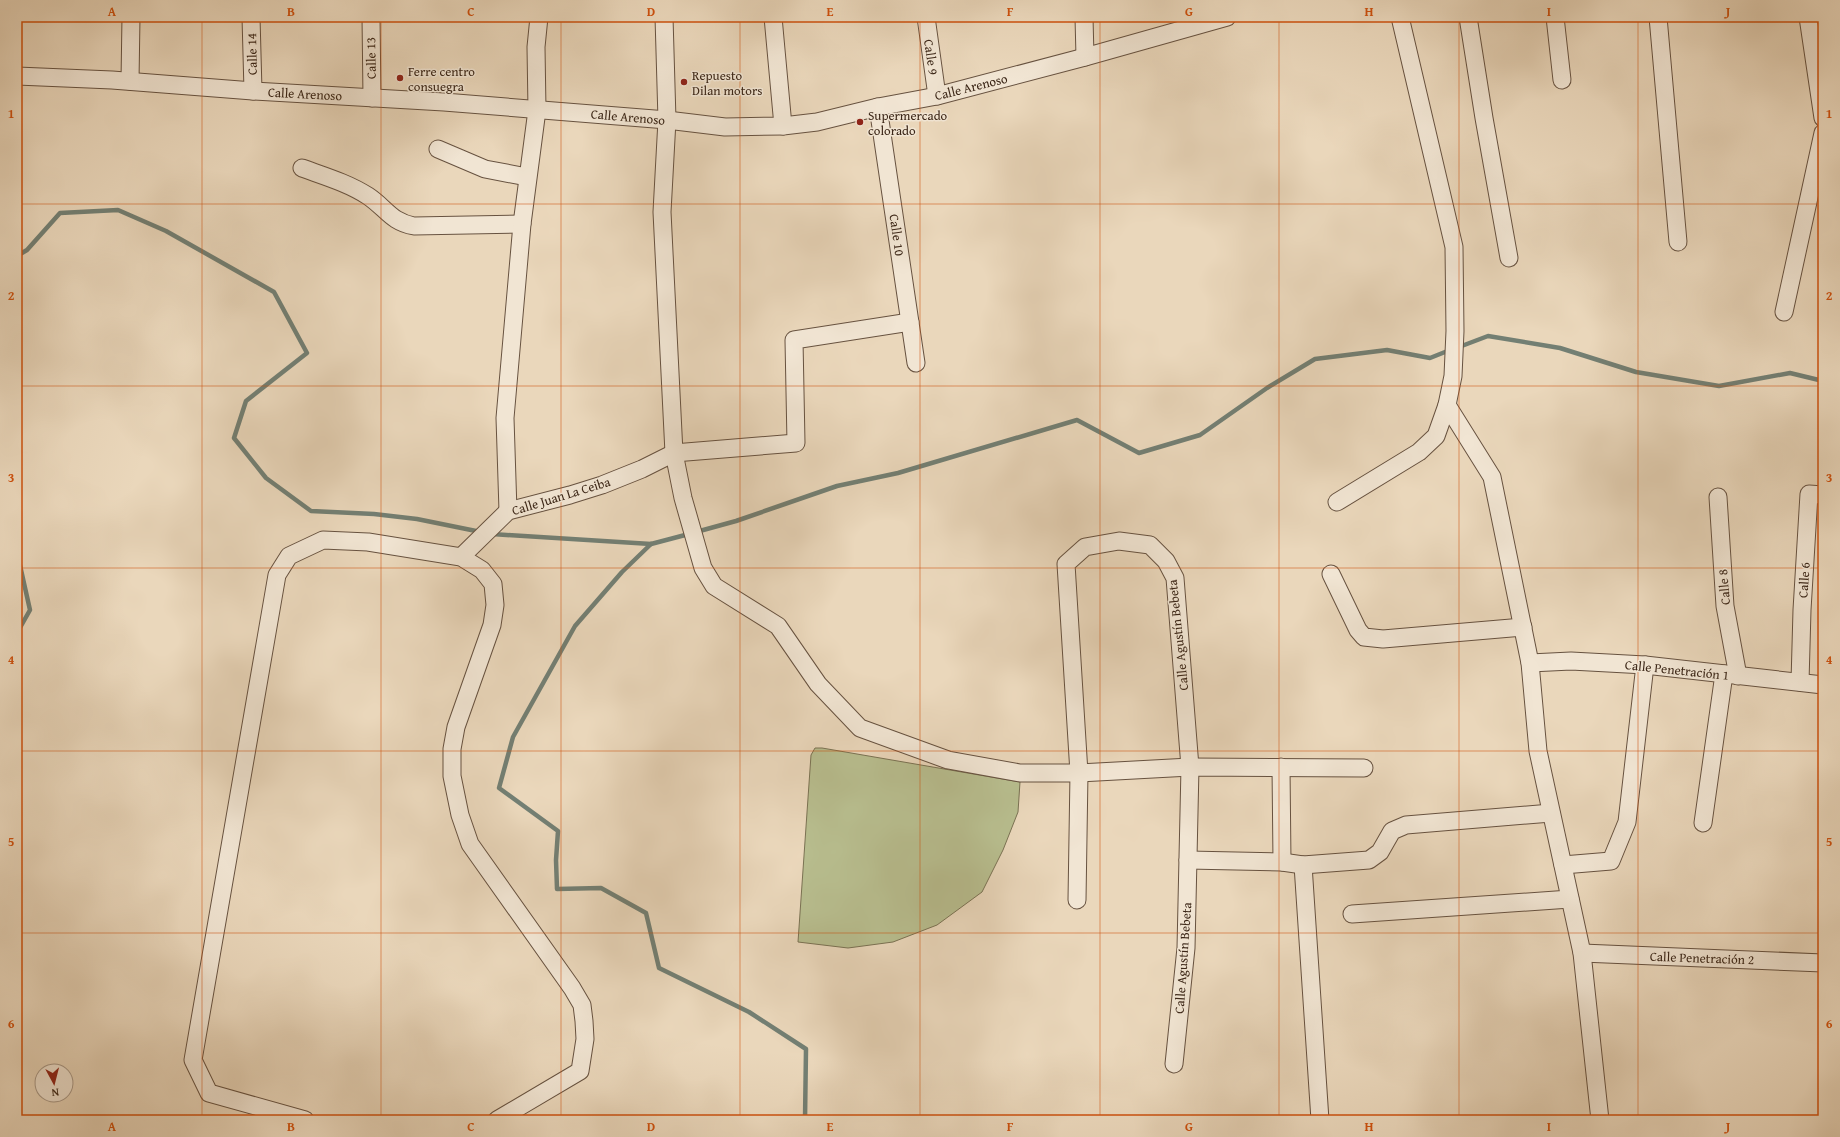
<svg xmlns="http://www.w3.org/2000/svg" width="1840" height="1137" viewBox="0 0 1840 1137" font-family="'Gentium Book Plus',serif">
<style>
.grass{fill:#b8be8f;stroke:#7a7253}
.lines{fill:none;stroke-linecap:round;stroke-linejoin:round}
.stream{stroke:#737f73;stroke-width:4.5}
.minor-casing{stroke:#675240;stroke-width:19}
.minor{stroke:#f1e5d3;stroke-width:17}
.grid{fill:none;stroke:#ce510e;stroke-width:1;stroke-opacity:0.55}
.poi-dot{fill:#8f2418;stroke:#f1e5d3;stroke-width:1.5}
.labels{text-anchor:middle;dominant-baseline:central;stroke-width:3;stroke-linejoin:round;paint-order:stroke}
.street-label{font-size:13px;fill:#3b2617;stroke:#f1e5d3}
.poi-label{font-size:13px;fill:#3b2617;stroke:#f1e5d3;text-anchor:start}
.neatline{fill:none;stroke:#ce510e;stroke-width:1.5}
.grid-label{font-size:13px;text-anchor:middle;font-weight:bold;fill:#ce510e}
</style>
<rect width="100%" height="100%" fill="#ead7bb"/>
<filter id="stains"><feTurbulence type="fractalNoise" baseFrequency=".005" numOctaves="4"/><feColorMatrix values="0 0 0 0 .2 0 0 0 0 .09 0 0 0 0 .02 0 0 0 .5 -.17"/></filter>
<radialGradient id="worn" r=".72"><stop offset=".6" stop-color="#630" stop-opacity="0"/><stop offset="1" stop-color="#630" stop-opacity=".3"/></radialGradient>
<path class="grass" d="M815,748H822L1020,782L1018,812L1003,850L982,892L937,925L893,942L848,948L798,942L811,755Z"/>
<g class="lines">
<g class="stream">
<path d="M17,256L27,250L60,213L118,210L166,231L274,292L307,353L246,401L234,438L266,478L311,511L374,514L417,519L481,532"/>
<path d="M1459,347L1488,336L1560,348L1636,372L1719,386L1790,373L1823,381"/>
<path d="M696,532L736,521L837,486L898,473L1077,420L1139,453L1200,435L1267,388L1315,359L1387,350L1430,358L1450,350"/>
<path d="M492,534L651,544L689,534"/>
<path d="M651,544L622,572L575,626L513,737L499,788L558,831L556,860L557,889L601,888L646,913L659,968L749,1012L806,1049L805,1120"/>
<path d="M17,552L30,610L17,633"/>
</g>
<defs>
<g id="minor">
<path d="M251,17L253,91"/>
<path d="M371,17L372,98"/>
<path d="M664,17L667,120L662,212L674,453L796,443L794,340L910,322"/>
<path d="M773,17L783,126"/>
<path d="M926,17L937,96"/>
<path d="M1084,17L1085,57"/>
<path d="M1400,17L1454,247L1455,331L1453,376L1447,405L1492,477L1530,663L1538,751L1582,953L1600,1120"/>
<path d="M1468,17L1484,118L1509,258"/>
<path d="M1555,17L1562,80"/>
<path d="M1658,17L1678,242"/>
<path d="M1808,17L1823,118"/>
<path d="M17,76L112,80L253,91L444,102L667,120L725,127L783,126L817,122L878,107L937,96L1085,57L1227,17"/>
<path d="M130,81L131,17"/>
<path d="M878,107L916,363"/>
<path d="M438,149L485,169L527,177"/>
<path d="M302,168C324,176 348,183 368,196C386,208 391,222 414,226L522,224"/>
<path d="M1784,312L1823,133"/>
<path d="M1718,497L1725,606L1738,676"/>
<path d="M1337,502L1419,452L1436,436L1447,405"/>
<path d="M508,511L505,418L522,224L537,110L536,47L539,17"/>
<path d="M461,557L508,511L570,495L602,485L642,469L674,453L683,498L703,568L714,586L778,626L818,684L860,728L948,760L1020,773H1079L1190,767L1364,768"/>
<path d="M1331,574L1358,630L1364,637L1383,639L1523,627"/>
<path d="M1530,663L1571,661L1645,665L1823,685"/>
<path d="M1800,682L1802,610L1809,494L1823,495"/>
<path d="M1281,767L1282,862"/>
<path d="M1703,823L1724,674"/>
<path d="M1188,860L1282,862L1303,865L1369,860L1380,852L1392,831L1406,825L1551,813"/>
<path d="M1303,865L1320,1120"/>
<path d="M1563,865L1611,861L1627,822L1645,665"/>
<path d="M1077,900L1079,773L1066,564L1085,547L1119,541L1150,545L1166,561L1175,578L1190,767L1186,948L1174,1064"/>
<path d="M1352,914L1570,899"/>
<path d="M1582,953L1823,963"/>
<path d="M305,1120L209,1093L193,1060L277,575L289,556L323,540L368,542L461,557L482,570L493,584L495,605L492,625L456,727L452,749V776L460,815L470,844L572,988L582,1005L584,1021L585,1039L580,1071L497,1120"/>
</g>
</defs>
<use href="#minor" class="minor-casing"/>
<use href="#minor" class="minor"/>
</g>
<path class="grid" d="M202,17V1120M381,17V1120M561,17V1120M740,17V1120M920,17V1120M1100,17V1120M1279,17V1120M1459,17V1120M1638,17V1120M17,204H1823M17,386H1823M17,568H1823M17,751H1823M17,933H1823"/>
<g class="poi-dot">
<circle cx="400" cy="78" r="4"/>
<circle cx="684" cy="82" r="4"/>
<circle cx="860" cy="122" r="4"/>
</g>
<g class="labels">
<g class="street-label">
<text transform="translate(252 54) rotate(-91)">Calle 14</text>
<text transform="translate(931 57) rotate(82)">Calle 9</text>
<text transform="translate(371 58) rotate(-91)">Calle 13</text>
<text transform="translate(971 87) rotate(-14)">Calle Arenoso</text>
<text transform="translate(305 94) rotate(3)">Calle Arenoso</text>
<text transform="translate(628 117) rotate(5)">Calle Arenoso</text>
<text transform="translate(897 235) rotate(82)">Calle 10</text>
<text transform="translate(561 496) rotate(-17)">Calle Juan La Ceiba</text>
<text transform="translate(1804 580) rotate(-86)">Calle 6</text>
<text transform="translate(1724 587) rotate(-95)">Calle 8</text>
<text transform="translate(1178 635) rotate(-96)">Calle Agustín Bebeta</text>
<text transform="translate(1677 670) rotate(6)">Calle Penetración 1</text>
<text transform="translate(1183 958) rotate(-86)">Calle Agustín Bebeta</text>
<text transform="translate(1702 958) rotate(2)">Calle Penetración 2</text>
</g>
<g class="poi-label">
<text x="408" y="71">Ferre centro<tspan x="408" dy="15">consuegra</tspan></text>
<text x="692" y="75">Repuesto<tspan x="692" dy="15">Dilan motors</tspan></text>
<text x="868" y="115">Supermercado<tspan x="868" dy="15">colorado</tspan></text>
</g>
</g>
<rect width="1840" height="1137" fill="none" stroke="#ead7bb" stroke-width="44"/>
<g transform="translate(54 1083) rotate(173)"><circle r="19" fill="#f1e5d3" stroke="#a89988"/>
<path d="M0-3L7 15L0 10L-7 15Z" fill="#8f2418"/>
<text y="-6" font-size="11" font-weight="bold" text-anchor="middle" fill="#3b2617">N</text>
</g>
<rect x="22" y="22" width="1796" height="1093" class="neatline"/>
<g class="grid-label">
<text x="112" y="16">A</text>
<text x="291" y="16">B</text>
<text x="471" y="16">C</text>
<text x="651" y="16">D</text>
<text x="830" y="16">E</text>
<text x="1010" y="16">F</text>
<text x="1189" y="16">G</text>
<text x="1369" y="16">H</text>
<text x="1549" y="16">I</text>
<text x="1728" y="16">J</text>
<text x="11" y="118">1</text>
<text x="1829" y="118">1</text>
<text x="11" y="300">2</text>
<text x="1829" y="300">2</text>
<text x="11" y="482">3</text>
<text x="1829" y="482">3</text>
<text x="11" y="664">4</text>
<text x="1829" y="664">4</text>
<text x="11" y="846">5</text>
<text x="1829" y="846">5</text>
<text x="11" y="1028">6</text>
<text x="1829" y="1028">6</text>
<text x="112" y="1131">A</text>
<text x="291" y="1131">B</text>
<text x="471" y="1131">C</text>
<text x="651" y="1131">D</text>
<text x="830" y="1131">E</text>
<text x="1010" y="1131">F</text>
<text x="1189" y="1131">G</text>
<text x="1369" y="1131">H</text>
<text x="1549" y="1131">I</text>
<text x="1728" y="1131">J</text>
</g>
<rect width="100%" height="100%" filter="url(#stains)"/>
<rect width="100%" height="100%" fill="url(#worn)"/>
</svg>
